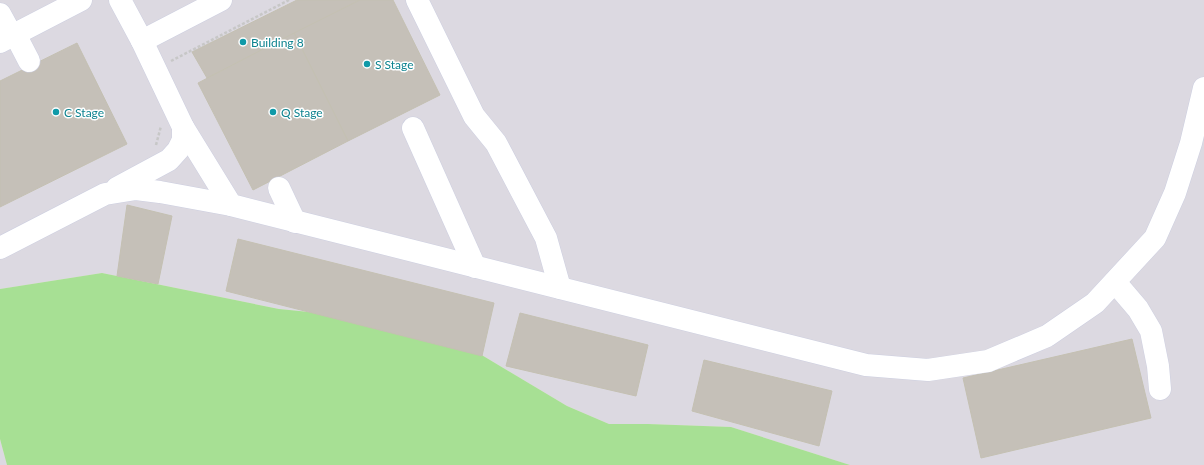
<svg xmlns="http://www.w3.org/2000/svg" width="1204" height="465" viewBox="0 0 1204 465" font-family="Lato,sans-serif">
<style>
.industrial{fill:#dcd9e1}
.green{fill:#a7e094}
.building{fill:#c5c0b8;stroke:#c4c0b2}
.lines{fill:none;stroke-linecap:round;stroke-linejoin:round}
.minor-casing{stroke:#cdcfe0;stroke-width:23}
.path{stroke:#c7c7c7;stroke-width:2.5;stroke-dasharray:3 2;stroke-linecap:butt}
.minor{stroke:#fff;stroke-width:22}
.culture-dot{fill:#0f9aa8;stroke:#fff;stroke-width:1.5}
.labels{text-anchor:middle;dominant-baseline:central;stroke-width:3;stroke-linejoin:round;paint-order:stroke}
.culture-label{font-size:12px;fill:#0d838f;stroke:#fff;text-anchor:start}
</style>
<rect width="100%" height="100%" fill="#eae4d8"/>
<g class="industrial">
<path d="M0,0H1204V465H850L731,427L648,424H609L567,406L460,342L360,317L279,309L102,273L0,289Z"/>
<path d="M0,439L7,465H0Z"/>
</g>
<path class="green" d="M102,273L279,309L360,317L460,342L567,406L609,424H648L731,427L850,465H7L0,439V289Z"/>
<g class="building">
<path d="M297,0H360L207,78L192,52Z"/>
<path d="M360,0H393L440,95L348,141L294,33Z"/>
<path d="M294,33L348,141L253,190L198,83Z"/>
<path d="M77,43L127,144L0,207V81Z"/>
<path d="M127,205L172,216L158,284L117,276Z"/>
<path d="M238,239L494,303L482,356L226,291Z"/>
<path d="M520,313L648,345L636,396L506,366Z"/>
<path d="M1132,339L1151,418L981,458L963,378Z"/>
<path d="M704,360L832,391L819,446L692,411Z"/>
</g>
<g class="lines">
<defs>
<g id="minor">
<path d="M120,0L142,41L183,127L231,205L866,365L928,370L988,361L1047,336L1095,303L1155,238L1175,193L1191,143L1204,88"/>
<path d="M417,0L474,116L496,143L546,238L560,288"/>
<path d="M0,14L12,36"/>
<path d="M15,34L29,61"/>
<path d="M142,41L221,0"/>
<path d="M0,42L81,0"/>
<path d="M413,128L475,267"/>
<path d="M117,188L169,160L178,150L183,140V127"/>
<path d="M279,188L295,222"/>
<path d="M0,248L105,194L136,189L160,192L231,205"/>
<path d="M1115,282L1138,309L1151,331L1158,366L1160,389"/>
</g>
</defs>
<use href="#minor" class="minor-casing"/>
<g class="path">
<path d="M171,61L289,0"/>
<path d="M156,145L161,126"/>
</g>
<use href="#minor" class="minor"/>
</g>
<g class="culture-dot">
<circle cx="243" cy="42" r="4"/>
<circle cx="367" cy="64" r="4"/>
<circle cx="56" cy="112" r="4"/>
<circle cx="273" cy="112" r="4"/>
</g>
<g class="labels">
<g class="culture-label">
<text x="251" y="42">Building 8</text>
<text x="375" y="64">S Stage</text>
<text x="64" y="112">C Stage</text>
<text x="281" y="112">Q Stage</text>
</g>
</g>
</svg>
